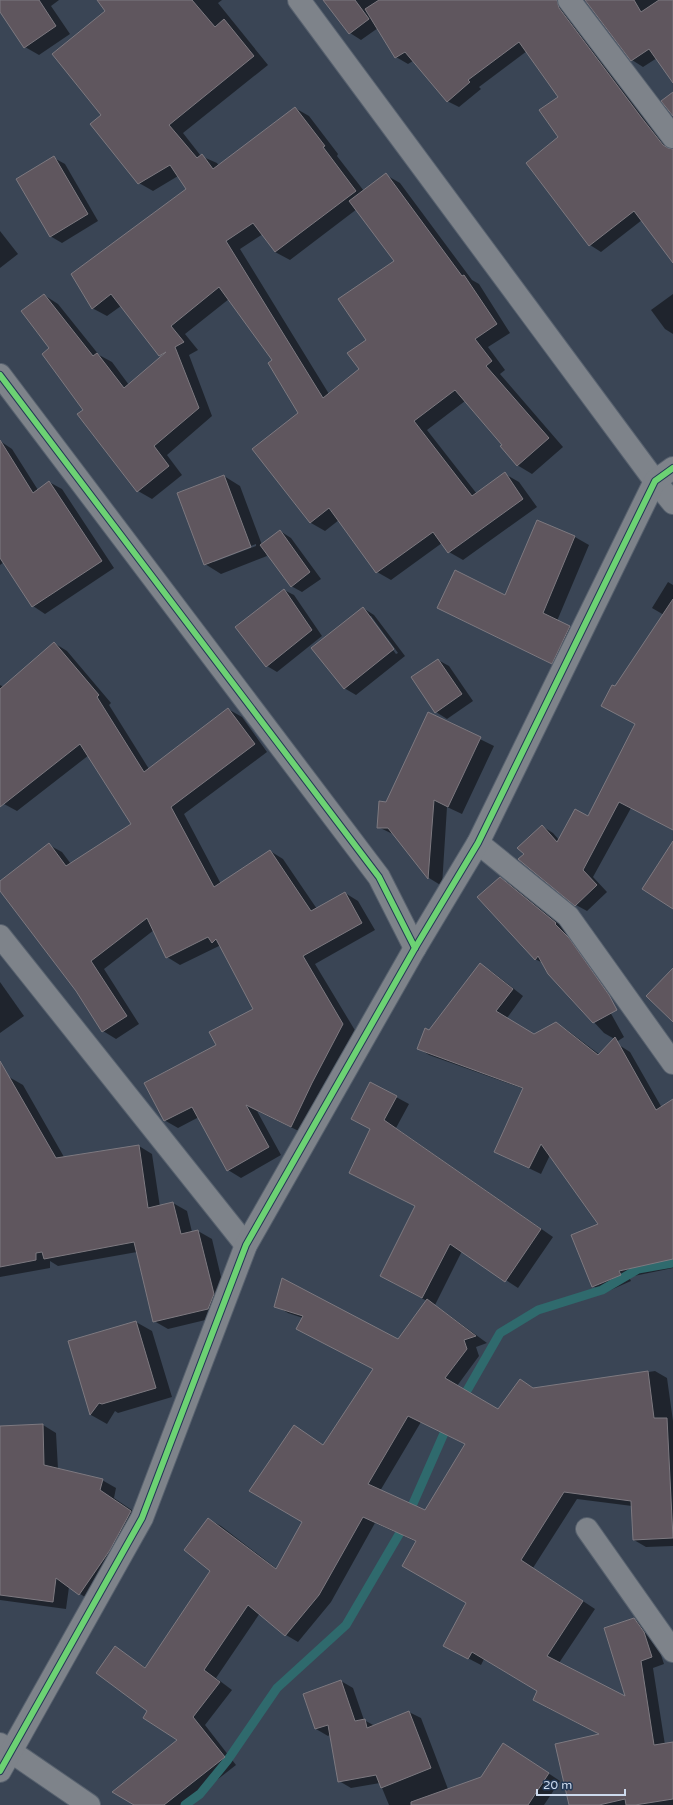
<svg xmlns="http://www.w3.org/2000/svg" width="673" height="1805" viewBox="0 0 673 1805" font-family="'Varela Round',sans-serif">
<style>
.shadow{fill:#0007;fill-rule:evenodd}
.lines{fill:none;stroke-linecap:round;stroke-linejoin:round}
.stream{stroke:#2f6a6d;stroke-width:9}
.building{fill:#5f565e;stroke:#7d7980;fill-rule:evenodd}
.minor-casing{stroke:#57616e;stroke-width:24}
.minor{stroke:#7e838a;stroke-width:22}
.cycleway-casing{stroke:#233856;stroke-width:8}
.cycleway{stroke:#6cd273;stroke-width:6}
</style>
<rect width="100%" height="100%" fill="#3a4555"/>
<g class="shadow">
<path d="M0,0H59L51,6L70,34L39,55L25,47L0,10Z"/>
<path d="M98,0H222L218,3L268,65L183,133L201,156L217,163L219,166L295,108L309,116L338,154L337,156L364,191L386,175L400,183L472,280L479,284L510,333L488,347L505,370L500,374L563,447L532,474L517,465L503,445L465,401L427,430L477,494L505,474L519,482L537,507L463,560L449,552L442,543L391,580L377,572L339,520L325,531L311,523L254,449L300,413L274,361L229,299L185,334L198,350L189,355L212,416L167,455L182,475L152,499L138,491L85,410L51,349L44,295L58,304L99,355L112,362L129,385L162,356L121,306L107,316L92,308L187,189L178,176L153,191L139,183L103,115L106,11ZM357,209L395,261L360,369L329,394L240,249L263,234L275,252L290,260Z"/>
<path d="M324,0H568L673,151V261L642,220L601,252L590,245L560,137V97L527,51L479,87L481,89L459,107L447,101L413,61L408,64L396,57L378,28L361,40L350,33Z"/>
<path d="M585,0H673V82L657,58L643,67L632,60Z"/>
<path d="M54,158L65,164L98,221L62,243L50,236Z"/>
<path d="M0,231L18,254L0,268Z"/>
<path d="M673,294V334L665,329L651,310Z"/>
<path d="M0,441L12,449L38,490L49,482L62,489L114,568L45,614L33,606L4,562L0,565Z"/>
<path d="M224,476L240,486L262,545L280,531L291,538L321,579L302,592L291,586L265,550L267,556L221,574L205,564ZM256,544V546L214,562V560Z"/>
<path d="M538,521L575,537L589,545L557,621L584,635L566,671L453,615L506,596Z"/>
<path d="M668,582L673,585V830L631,808L593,877L607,892L587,911L576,905L525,854L542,826L553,833L559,840L588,817L636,724L615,688L664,615L652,608Z"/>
<path d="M284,590L294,595L322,636L277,672L267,666Z"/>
<path d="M363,608L374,615L405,656L356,695L344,688ZM368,616H371L398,653L396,654Z"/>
<path d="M54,643L67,651L111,703L109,705L149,769L228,709L242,717L267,752L184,814L221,884L270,851L283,859L317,909L345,893L358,901L375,930L315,964L356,1032L305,1134L257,1111L281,1155L241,1178L228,1170L199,1117L178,1128L164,1120L217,1045L255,1009L222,947L219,946L180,965L167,957L154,930L104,969L139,1024L116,1039L103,1031L76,990L0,889V882L49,845L62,852L71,864L132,824L89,755L17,811L4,804L0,799V685L4,687Z"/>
<path d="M438,660L449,666L473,701L447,719L436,712Z"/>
<path d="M429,714L494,746L462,814L447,807L442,886L429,878L395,835L378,827L387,803Z"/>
<path d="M500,878L514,886L570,931L579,943L574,947L624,1037L618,1041L604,1033L549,973L543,963L535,959Z"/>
<path d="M480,965L491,971L523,996L507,1018L534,1035L556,1023L567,1030L600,1055L619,1045L630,1052L662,1108L673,1100V1268L629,1277L631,1281L604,1293L593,1286L599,1225L550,1155L541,1174L495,1152L524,1089L429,1055L418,1048Z"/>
<path d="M0,982L24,1016L0,1033Z"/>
<path d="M9,1077L23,1085L64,1157L139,1146L152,1154L160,1207L173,1203L187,1211L192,1232L198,1231L212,1239L227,1302L222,1316L168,1329L154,1321L137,1252L58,1266L50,1261V1268L0,1277V1082Z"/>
<path d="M370,1083L409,1104L396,1128L553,1237L518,1288L462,1251L435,1305L487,1343L476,1347L479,1356L457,1386L499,1411L520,1380L535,1389L655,1371L667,1378L673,1421V1546L646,1547L634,1540L632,1506L577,1499L533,1568L595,1609L559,1663L627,1698L634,1619L647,1626L656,1640L664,1664L653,1668L665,1745L673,1743V1805H570L601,1735L546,1707L538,1691L484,1659L481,1665L456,1652L467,1602L417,1542L375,1523L331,1602L298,1642L286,1635L260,1613L216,1678L232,1690L205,1725L236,1765L185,1805H136L179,1740L148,1711L116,1648L146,1668L212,1570L208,1519L221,1526L277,1569L304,1521L324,1445L374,1369L303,1318L288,1313L276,1306L399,1341L427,1301L393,1283L416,1206L371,1129ZM421,1422L466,1444L426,1511L380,1491Z"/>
<path d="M136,1322L152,1331L172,1397L118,1413L115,1411L107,1424L91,1415L69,1342Z"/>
<path d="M43,1425L56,1433L58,1469L102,1480L116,1488L114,1498L145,1519L93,1602L69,1587L66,1609L0,1600V1427Z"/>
<path d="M341,1681L353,1688L364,1720L375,1726L409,1712L421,1718L448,1789L482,1778L515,1751L560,1781L544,1805H389L380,1783L351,1788L339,1781L331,1734L328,1736L316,1729L304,1694Z"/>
</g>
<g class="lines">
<g class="stream">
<path d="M461,1401L500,1333L538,1310L602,1290L638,1269L673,1263"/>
<path d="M185,1805L200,1794L227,1761L277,1688L346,1625L401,1531L449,1422"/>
</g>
</g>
<g class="building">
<path d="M0,0H39L56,26L24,48L0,12Z"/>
<path d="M97,0H192L215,27L224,19L254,56L169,125L197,158L202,154L213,169L295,107L325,146L323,147L356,191L275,252L253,223L226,241L323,398L359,369L347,353L366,340L338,299L394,261L349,201L386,173L462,276L464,275L497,324L475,339L492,361L486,366L549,438L517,466L500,446L502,445L455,390L414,421L472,496L505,472L523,499L448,553L433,532L376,573L329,508L310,523L252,449L298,413L268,363L272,360L219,287L171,326L184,342L175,347L199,408L154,446L169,466L137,492L77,414L83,410L42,354L49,348L21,311L44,294L93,356L97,353L124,388L166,352L159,356L111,294L92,309L71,274L186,189L170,165L138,184L90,124L101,115L52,54L105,11Z"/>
<path d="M323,0H355L369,19L349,34Z"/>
<path d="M379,0H557L559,8L641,117L663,145L668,148L673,149V263L634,211L589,246L526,163L558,137L539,110L558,97L519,42L468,80L470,82L447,102L405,52L395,58L365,9Z"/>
<path d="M585,0H634L641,12L659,0H673V83L649,49L631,61Z"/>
<path d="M673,92V116L661,101Z"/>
<path d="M54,156L88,214L50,237L16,179Z"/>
<path d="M0,440L33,493L49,481L102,561L32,607L0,558Z"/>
<path d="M224,475L251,547L204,565L177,493Z"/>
<path d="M537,520L575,536L543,613L570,626L552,664L437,608L455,570L505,595Z"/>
<path d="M280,530L310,572L291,587L260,545Z"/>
<path d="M284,589L312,630L266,667L235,627Z"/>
<path d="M673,599V830L619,802L583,870L597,885L575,906L518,859L524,854L517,848L542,825L557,842L575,809L588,816L635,724L601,706L612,685L615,686Z"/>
<path d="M363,607L394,649L344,689L311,648Z"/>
<path d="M54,642L99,695L97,697L144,772L228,708L255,744L171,807L214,887L270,850L311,911L345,892L362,923L303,956L343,1024L312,1083L291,1127L246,1105L269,1147L227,1171L192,1107L164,1121L144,1083L216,1045L209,1032L253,1009L216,939L212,943L208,937L166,958L147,918L91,961L127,1016L102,1032L76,991L0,891V881L49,843L66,866L131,824L80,744L0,807V689Z"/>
<path d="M438,659L462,694L435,713L411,677Z"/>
<path d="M428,712L481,737L448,807L434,800L428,879L388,828H377L379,801L386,802Z"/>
<path d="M673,841V909L642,889Z"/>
<path d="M500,877L556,923L555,924L569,938L609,995L617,1010L593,1023L548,974L538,956L535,960L477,897Z"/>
<path d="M480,963L513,989L496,1011L534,1034L556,1022L598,1055L615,1037L656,1110L673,1099V1259L619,1271L621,1275L592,1287L571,1235L598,1224L541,1144L529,1168L494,1152L523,1088L417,1049L425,1028L429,1030Z"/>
<path d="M673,968V1022L646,996Z"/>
<path d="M0,1061L56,1158L139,1145L148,1208L173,1202L181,1234L198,1230L214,1294L208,1309L153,1322L134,1242L44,1259L42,1252L36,1253V1260L0,1267Z"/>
<path d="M370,1082L397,1096L384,1120L541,1229L505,1282L450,1244L422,1298L380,1276L415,1206L349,1173L370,1129L351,1119Z"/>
<path d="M282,1278L398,1339L427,1299L476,1336L464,1340L467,1349L445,1378L498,1409L520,1379L533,1388L648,1371L654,1418H667L673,1538L633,1540L631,1501L564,1492L521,1560L583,1601L547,1656L625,1696L604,1628L634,1618L644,1632L652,1657L641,1661L654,1745L673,1742V1799L635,1805H626L625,1799L599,1805H569L555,1744L599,1734L533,1700L537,1691L472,1652L468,1659L443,1646L466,1603L402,1566L416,1541L363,1517L319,1595L285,1636L248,1605L204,1670L220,1682L193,1717L225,1757L164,1805H134L112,1792L177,1740L143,1718L147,1711L96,1673L115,1646L145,1668L210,1571L184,1550L208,1518L276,1569L302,1522L249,1491L294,1425L323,1445L373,1369L296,1329L303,1316L274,1307ZM408,1416L465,1444L425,1510L368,1484Z"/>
<path d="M136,1321L156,1388L102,1404L99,1403L90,1415L68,1341Z"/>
<path d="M43,1424L44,1465L103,1479L100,1490L131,1511L110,1550L79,1595L56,1578L53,1602L0,1595V1426Z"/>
<path d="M341,1680L355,1721L365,1719L367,1728L409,1711L431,1768L381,1788L376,1775L338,1782L328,1725L315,1729L303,1694Z"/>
<path d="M503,1743L549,1773L528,1805H411V1802L481,1777Z"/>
</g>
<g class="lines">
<defs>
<g id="minor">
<path d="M299,0L655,481L673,503"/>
<path d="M569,0L673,137"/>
<path d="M0,375L379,877L415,948"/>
<path d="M478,843L568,916L673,1063"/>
<path d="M0,936L246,1245"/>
<path d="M587,1529L673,1651"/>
<path d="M0,1744L89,1805"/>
<path d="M0,1771L142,1518L246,1245L415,948L478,843L655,481L673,468"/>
</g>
</defs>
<use href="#minor" class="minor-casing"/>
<use href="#minor" class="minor"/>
<defs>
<g id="cycleway">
<path d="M0,375L379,877L415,948"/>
<path d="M0,1771L142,1518L246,1245L415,948L478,843L655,481L673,468"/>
</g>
</defs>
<use href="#cycleway" class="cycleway-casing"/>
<use href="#cycleway" class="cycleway"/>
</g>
<path d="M537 1789v6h88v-6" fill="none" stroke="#cddaed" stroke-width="2"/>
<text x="543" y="1789" font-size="12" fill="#cddaed" stroke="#233856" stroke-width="3" paint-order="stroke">20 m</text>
</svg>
